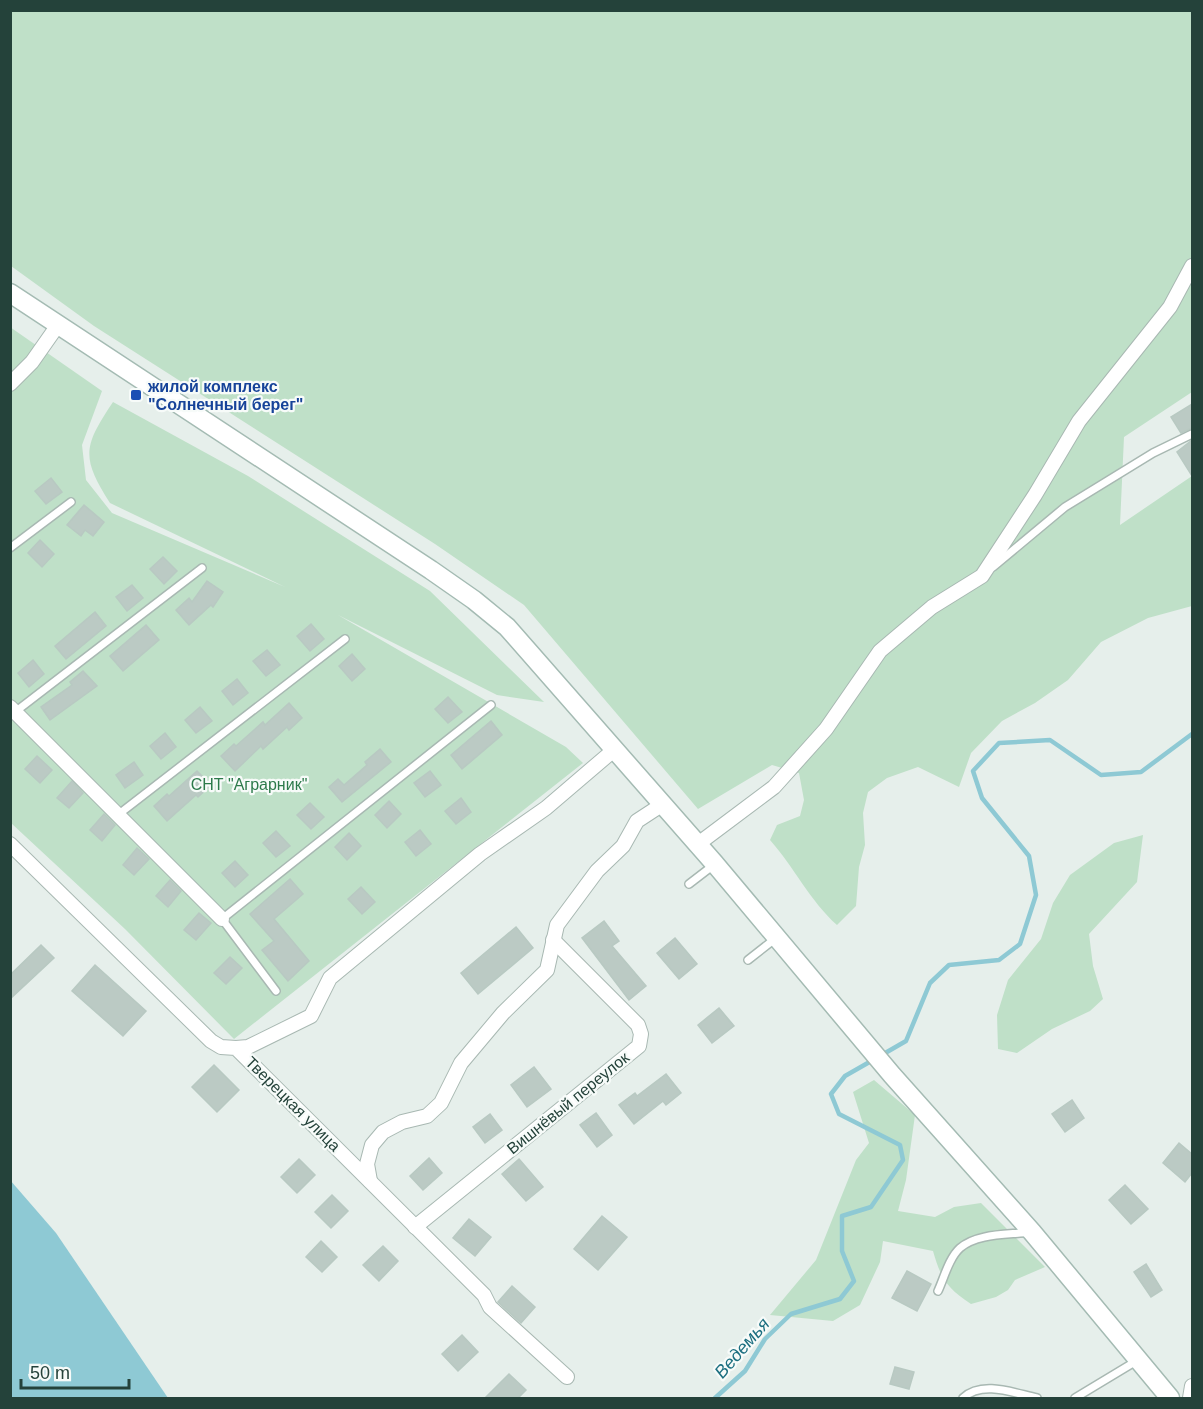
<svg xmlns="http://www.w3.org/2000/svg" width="1203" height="1409" viewBox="0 0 1203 1409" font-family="Helvetica,sans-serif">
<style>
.green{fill:#bfe0c8}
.water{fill:#8ec9d4}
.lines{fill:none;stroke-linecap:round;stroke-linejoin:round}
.stream{stroke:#8ec9d4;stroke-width:4.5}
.building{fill:#bbcac4;stroke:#b8c9c2;stroke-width:1.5}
.service-casing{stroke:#a8b8b2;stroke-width:10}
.minor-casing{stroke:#a8b8b2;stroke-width:16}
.secondary-casing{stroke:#a4bbb3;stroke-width:21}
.service{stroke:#fff;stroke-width:7}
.minor{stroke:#fff;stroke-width:14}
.secondary{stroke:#fff;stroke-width:18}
.transit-dot{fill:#1a4fb4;stroke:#f7fbf9;stroke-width:2}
.labels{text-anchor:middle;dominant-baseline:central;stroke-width:4.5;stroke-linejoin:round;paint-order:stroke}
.transit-label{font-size:16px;font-weight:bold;fill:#164399;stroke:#f7fbf9;text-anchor:start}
.park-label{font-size:16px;fill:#2d7a4b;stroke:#f7fbf9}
.street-label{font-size:16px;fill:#24423a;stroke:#f7fbf9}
.water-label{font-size:18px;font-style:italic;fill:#1c6f80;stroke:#f7fbf9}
</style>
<rect width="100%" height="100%" fill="#e6efeb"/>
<g class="green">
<path d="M11,11H1192V392L1124,437L1120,525L1192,476V606L1148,618L1101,642L1068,680L1035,703L1002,721L971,753L959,787L918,767L887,778L868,792L863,813L865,845L859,867L856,906L837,925C810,901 794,867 770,840L777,825L800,816L804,800L799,773L772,765L698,809L524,605L435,544L94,326L11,266Z"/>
<path d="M10,327L102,391L82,445L86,480L112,513L285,587L110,503C81,457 83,447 113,402L248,476L430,591L544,702L497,695L338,615L566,747L583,763L234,1039L125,929L11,823Z"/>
<path d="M1143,835L1137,882L1089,934L1093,966L1103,999L1090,1011L1052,1029L1017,1053L998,1049L997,1015L1008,980L1041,939L1053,903L1070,875L1114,843Z"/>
<path d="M874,1080L915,1115L906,1180L898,1211L935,1217L954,1207L981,1203L1045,1267L1015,1280L1008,1290L996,1297L971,1304C947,1288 941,1279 933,1251L883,1241L880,1262L860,1305L833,1321L770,1315L816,1260L856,1160L869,1143L853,1092Z"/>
</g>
<path class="water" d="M10,1180L56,1233L168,1398H11Z"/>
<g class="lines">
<g class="stream">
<path d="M880,1056L906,1041L930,983L949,965L999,960L1020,944L1036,895L1029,856L982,798L973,771L999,743L1050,740L1101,775L1141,772L1192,734"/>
<path d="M715,1398L745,1371L765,1339L791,1314L840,1299L854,1281L842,1251V1216L871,1207L903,1160L900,1145L839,1114L831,1094L845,1076L873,1060"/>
</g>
</g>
<g class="building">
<path d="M1192,404V428L1181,433L1171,417Z"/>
<path d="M1192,440V476L1177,452Z"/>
<path d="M51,478L62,492L46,504L35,491Z"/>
<path d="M84,505L104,522L93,536L85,530L81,536L67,525Z"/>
<path d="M40,540L54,554L42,567L28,553Z"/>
<path d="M163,557L177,571L164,584L150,569Z"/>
<path d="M207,581L223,592L213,607L211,605L189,625L176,610L189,598L192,602Z"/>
<path d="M132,585L143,598L127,611L116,597Z"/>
<path d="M95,612L106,626L66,659L55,646Z"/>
<path d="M311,624L324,639L310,651L297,636Z"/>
<path d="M146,625L159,640L123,671L110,656Z"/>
<path d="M267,650L280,665L266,676L253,661Z"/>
<path d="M352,654L365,669L352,681L339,666Z"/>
<path d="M33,660L44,674L29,687L18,673Z"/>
<path d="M83,671L97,686L50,720L41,707L72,685L70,682Z"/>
<path d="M237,679L248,693L233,705L222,691Z"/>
<path d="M448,697L462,712L448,723L435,709Z"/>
<path d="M289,703L302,718L289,730L287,727L263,749L261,746L235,771L221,756L234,744L236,746L263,722L265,725Z"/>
<path d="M200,707L212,721L196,733L185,720Z"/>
<path d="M491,721L502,735L462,769L451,755Z"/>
<path d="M165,733L176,747L161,759L150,746Z"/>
<path d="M380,749L391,762L342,802L329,787L338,779L344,785L367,765L365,762Z"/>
<path d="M37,756L52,770L40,783L25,769Z"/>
<path d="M134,762L143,775L125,788L116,775Z"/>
<path d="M197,771L211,785L198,797L196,795L167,821L154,806L167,794L169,796Z"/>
<path d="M430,771L441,785L425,797L414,783Z"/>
<path d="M72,781L83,793L69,808L57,798Z"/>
<path d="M461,798L471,812L456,824L445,811Z"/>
<path d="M389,801L401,814L387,828L375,815Z"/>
<path d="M310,803L324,817L311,829L297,815Z"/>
<path d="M104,814L115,825L102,841L90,830Z"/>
<path d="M420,830L431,844L416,856L405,842Z"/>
<path d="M276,831L290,846L276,857L263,843Z"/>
<path d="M349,833L361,846L347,860L335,847Z"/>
<path d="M137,848L149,859L134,875L123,865Z"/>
<path d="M235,861L248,875L235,887L222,873Z"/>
<path d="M290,879L303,894L274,919L309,961L288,981L262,950L274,941L250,914Z"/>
<path d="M170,880L181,891L168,907L156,896Z"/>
<path d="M361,887L375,902L362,914L348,899Z"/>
<path d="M199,913L211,923L196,940L184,930Z"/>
<path d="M604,921L619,941L612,946L646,986L629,1000L582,938Z"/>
<path d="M516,927L533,948L478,994L461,973Z"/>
<path d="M675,938L697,964L679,979L657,953Z"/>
<path d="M41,945L54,958L10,999V975Z"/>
<path d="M230,957L242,968L226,984L214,973Z"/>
<path d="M95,965L146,1011L123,1036L72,991Z"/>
<path d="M719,1008L734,1026L712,1043L698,1025Z"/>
<path d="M214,1065L239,1090L217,1112L192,1087Z"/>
<path d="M534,1067L551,1089L527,1107L511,1085Z"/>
<path d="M666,1074L681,1093L666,1105L663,1101L634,1124L619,1105L635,1093L637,1096Z"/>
<path d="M1072,1100L1084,1118L1065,1132L1052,1114Z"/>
<path d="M596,1113L612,1135L597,1147L580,1125Z"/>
<path d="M490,1114L502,1130L485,1143L473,1127Z"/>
<path d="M1179,1143L1192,1154V1173L1185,1182L1163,1163Z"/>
<path d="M429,1158L442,1173L423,1190L410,1176Z"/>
<path d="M299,1159L315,1175L297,1193L281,1177Z"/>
<path d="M519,1159L543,1187L526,1201L502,1174Z"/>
<path d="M1125,1185L1148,1209L1131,1224L1109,1200Z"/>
<path d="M332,1195L348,1211L331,1228L315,1212Z"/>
<path d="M602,1216L627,1237L598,1270L574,1249Z"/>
<path d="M469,1219L491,1237L475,1256L453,1238Z"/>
<path d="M321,1241L337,1257L322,1272L306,1257Z"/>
<path d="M383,1246L398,1261L379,1281L363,1265Z"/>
<path d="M1146,1264L1162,1290L1151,1297L1134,1272Z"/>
<path d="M907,1271L931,1284L917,1311L892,1298Z"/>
<path d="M512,1286L535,1307L521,1323L498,1302Z"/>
<path d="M462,1335L478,1352L458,1371L442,1354Z"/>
<path d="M895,1367L914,1372L909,1389L890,1384Z"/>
<path d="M509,1374L526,1390L518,1398H485Z"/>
</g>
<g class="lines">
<defs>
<g id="service">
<path d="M10,548L71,502"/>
<path d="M993,567L1065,507L1153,453L1192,434"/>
<path d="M15,712L202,568"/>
<path d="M119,814L345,639"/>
<path d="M689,884L715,864"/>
<path d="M748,960L776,938"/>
<path d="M276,991L222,919L491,705"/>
<path d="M938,1291C944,1278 949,1258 960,1248C977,1233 1008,1235 1030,1232"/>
<path d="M963,1398C982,1380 1014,1393 1037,1398"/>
<path d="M1075,1398L1138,1360"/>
</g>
<g id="minor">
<path d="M10,384L32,362L58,325"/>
<path d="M10,707L222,919"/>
<path d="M10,844L211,1041L221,1047L236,1048L484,1295L490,1307L567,1377"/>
<path d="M698,844L774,787L826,729L880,651L932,607L982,576L1035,495L1079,421L1170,307L1192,266"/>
<path d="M236,1048L248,1047L311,1016L330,978L480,854L546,808L615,749"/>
<path d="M370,1181L367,1164L372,1145L383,1132L402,1122L427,1116L441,1103L461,1063L503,1013L547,970L557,925L597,871L623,846L637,821L663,804"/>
<path d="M415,1227L639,1046L641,1034L638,1025L553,940"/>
<path d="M1190,1398L1192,1386"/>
</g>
<path id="secondary" d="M10,293L431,570L474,600L507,627L715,864L892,1075L1032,1232L1170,1398"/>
</defs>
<use href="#service" class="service-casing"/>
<use href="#minor" class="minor-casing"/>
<use href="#secondary" class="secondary-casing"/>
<use href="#service" class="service"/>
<use href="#minor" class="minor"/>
<use href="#secondary" class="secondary"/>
</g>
<rect class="transit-dot" x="130" y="389" width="12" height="12" rx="3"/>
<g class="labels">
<g class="transit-label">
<text x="148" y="386">жилой комплекс<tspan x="148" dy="18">"Солнечный берег"</tspan></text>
</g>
<g class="park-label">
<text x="249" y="784">СНТ "Аграрник"</text>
</g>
<g class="street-label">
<text transform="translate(568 1103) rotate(-39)">Вишнёвый переулок</text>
<text transform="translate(293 1104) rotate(45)">Тверецкая улица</text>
</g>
<g class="water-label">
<text transform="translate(742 1348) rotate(-49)">Ведемья</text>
</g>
</g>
<rect width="1203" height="1409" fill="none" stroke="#24423a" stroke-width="24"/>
<path d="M21 1379v9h108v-9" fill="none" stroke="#24423a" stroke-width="3"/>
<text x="30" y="1379" font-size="18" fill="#24423a" stroke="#f7fbf9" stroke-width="4.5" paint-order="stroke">50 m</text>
</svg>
